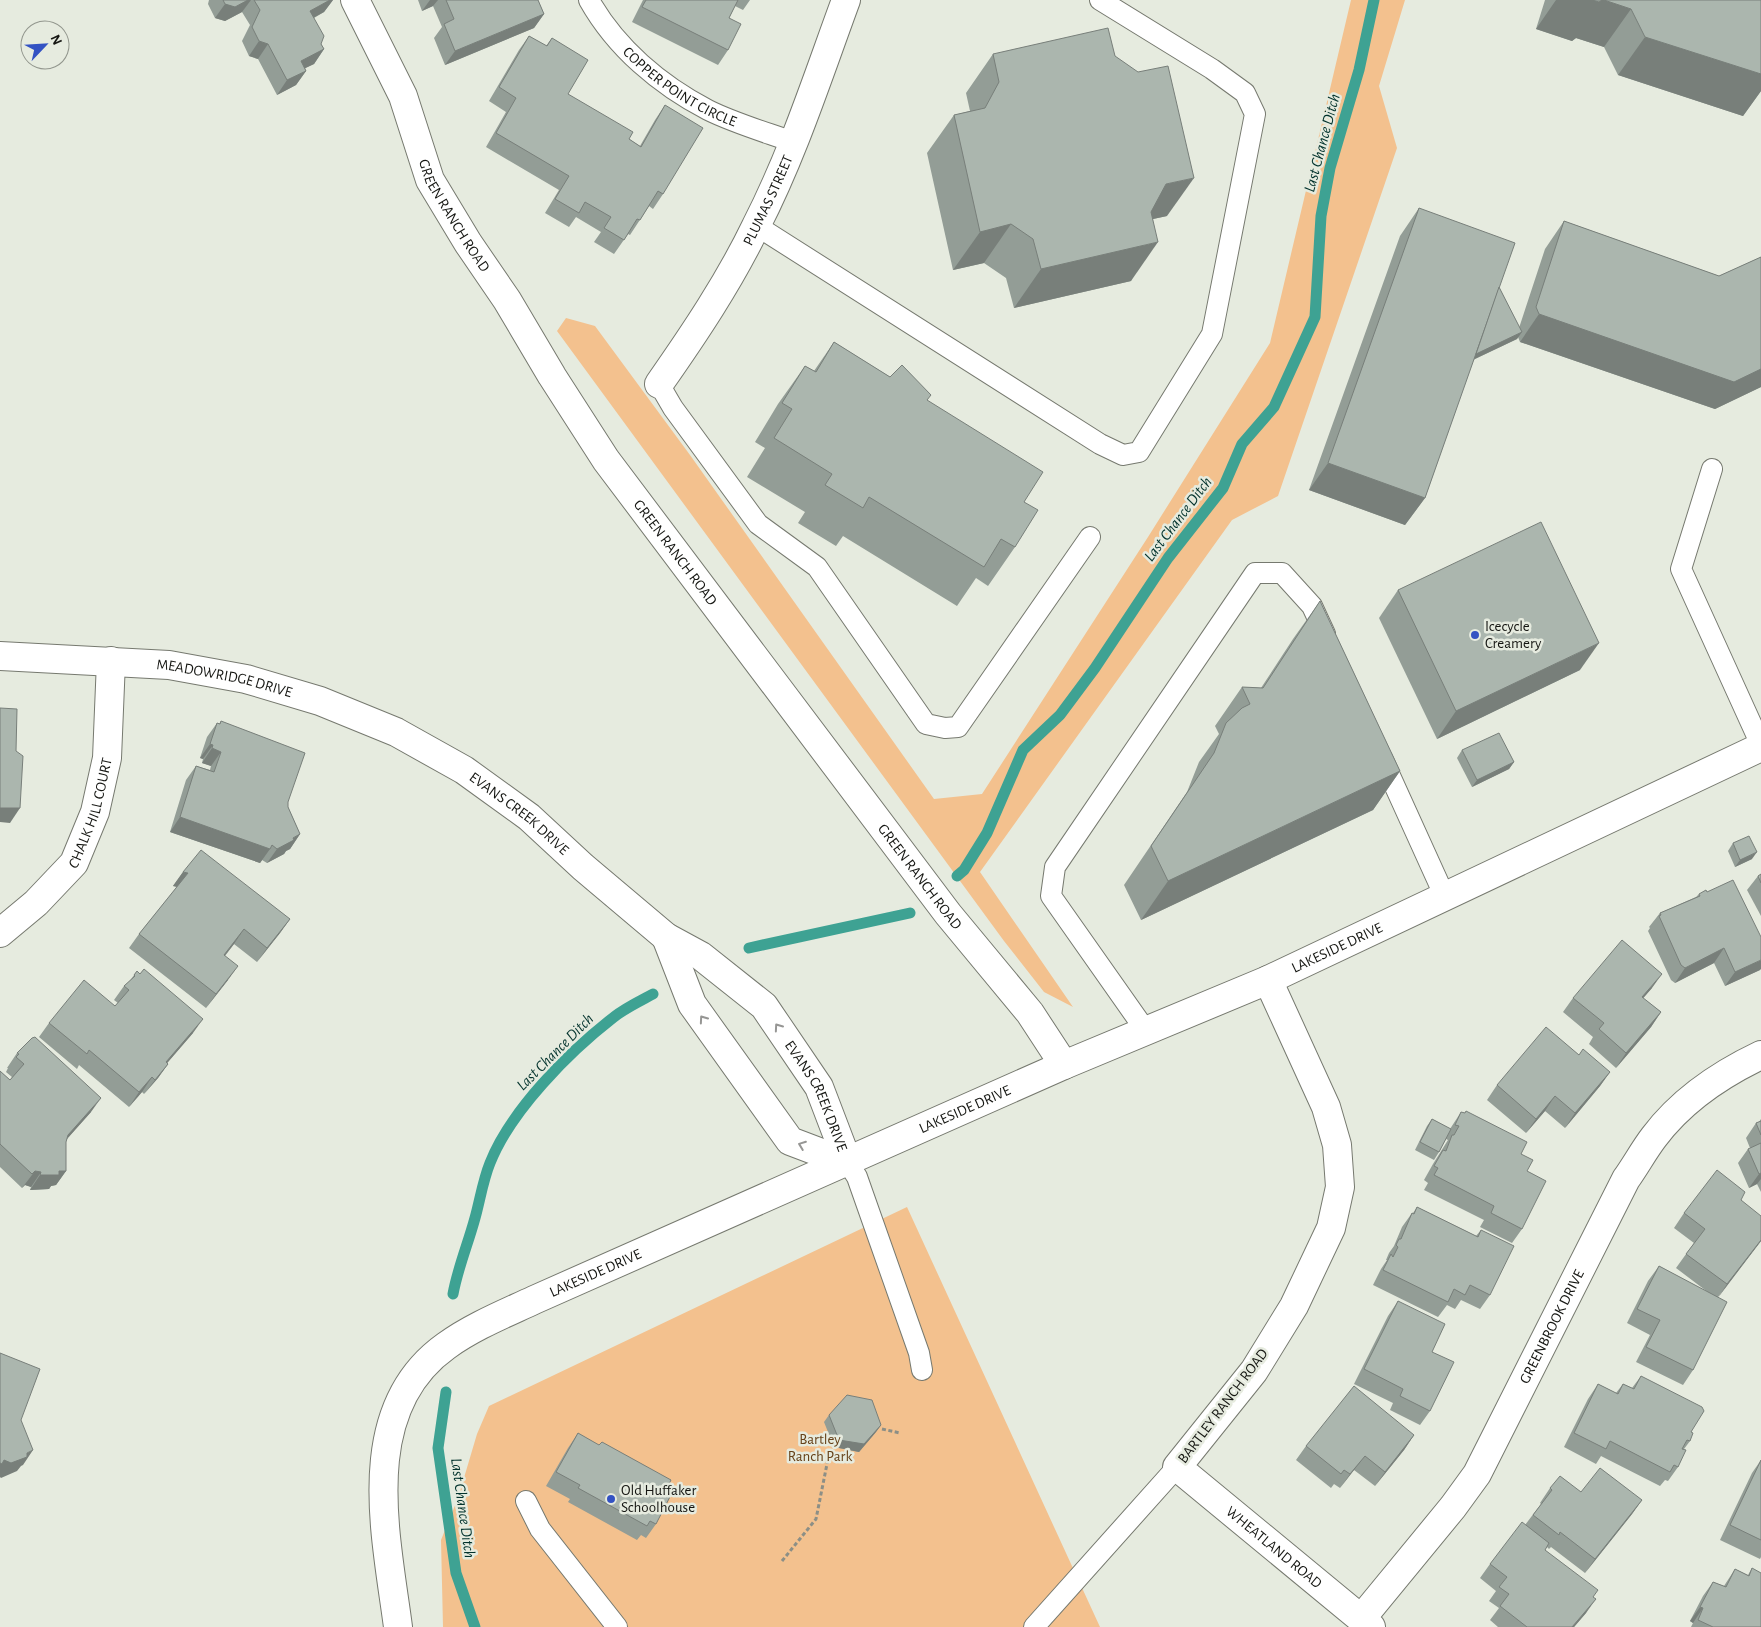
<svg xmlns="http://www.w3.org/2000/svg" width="1761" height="1627" viewBox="0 0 1761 1627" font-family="'Alegreya Sans',sans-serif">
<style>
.green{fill:#f3c18e}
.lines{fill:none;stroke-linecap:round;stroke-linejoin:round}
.stream{stroke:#3ea293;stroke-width:11}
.service-casing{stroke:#76796f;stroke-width:22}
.minor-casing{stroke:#76796f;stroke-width:30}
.tertiary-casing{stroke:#76796f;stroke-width:30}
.path{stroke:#8c8f86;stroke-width:3;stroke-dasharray:4 2.5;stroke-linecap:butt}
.service{stroke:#fff;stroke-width:20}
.minor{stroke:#fff;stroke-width:28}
.tertiary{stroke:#fff;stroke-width:28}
.wall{fill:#939d96}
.shaded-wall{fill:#787f7a}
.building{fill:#abb6ae;stroke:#787f7a}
.oneway{stroke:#969694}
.poi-dot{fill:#3352c3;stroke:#e6ebdf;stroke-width:2}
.labels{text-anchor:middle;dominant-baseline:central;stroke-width:5;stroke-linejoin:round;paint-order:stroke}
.street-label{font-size:15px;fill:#151612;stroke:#e6ebdf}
.poi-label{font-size:15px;fill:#151612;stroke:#e6ebdf;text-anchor:start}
.park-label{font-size:15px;fill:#674219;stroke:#e6ebdf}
.water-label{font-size:16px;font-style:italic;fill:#02322c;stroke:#e6ebdf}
</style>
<rect width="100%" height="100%" fill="#e6ebdf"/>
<g class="green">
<path d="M1351,0H1405L1379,86L1397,148L1278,496L1232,520L980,872L1073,1007L1044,992L1004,941L557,331L566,318L595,326L690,455L934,799L982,794L1148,537L1270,343Z"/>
<path d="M907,1207L1100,1627H443L441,1540L458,1498L477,1434L489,1406Z"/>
</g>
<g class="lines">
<g class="stream">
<path d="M957,876L964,870L987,833L1023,750L1060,715L1095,668L1168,558L1223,488L1242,444L1274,407L1315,317L1321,216L1330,168L1359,70L1374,0"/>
<path d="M749,948L910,913"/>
<path d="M453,1294C458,1267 468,1244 475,1218C480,1200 483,1180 490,1163C511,1110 569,1052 614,1017C625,1008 640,1001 653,994"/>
<path d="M446,1392L438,1448L456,1573L475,1627"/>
</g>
<defs>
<g id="service">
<path id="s1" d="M589,0C616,48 660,85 708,110C734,123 765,132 793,142"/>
<path d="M757,226L1100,444L1123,455L1139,452L1212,334L1255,114L1245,93L1212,69L1100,0"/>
<path d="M659,384L673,408L758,524L817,567L926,724L945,728L958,727L1090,537"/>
<path d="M1712,469L1681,569L1761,745"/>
<path d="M1382,758L1445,897"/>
<path d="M1146,1031L1051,896L1055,867L1255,573H1282L1312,606L1325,634"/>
<path d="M848,1163L857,1177L919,1353L922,1370"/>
<path d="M526,1501L540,1529L617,1627"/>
<path d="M1034,1627L1177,1467"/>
</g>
<g id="minor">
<path id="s2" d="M355,0L403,96L430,180L468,243L507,300L552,376L606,460L948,914L1030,1013L1064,1065"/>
<path id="s3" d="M659,384C694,334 729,282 756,226C793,154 818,76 846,0"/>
<path id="s4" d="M0,656L169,665L246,679L320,701L396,732L464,770L529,817L583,867L666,937L701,956L764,1006L819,1087L848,1163"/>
<path id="s5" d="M0,933L36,903L74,863L95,812L107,758L111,661"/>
<path d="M666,937L692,1004L790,1141L848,1163"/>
<path id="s6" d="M1268,980L1326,1107L1337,1145L1340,1187L1331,1228L1294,1306L1254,1371L1177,1467L1371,1627"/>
<path id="s7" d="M1361,1619L1453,1507L1477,1474L1626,1179C1636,1165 1644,1150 1654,1137C1681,1101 1721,1074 1761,1055"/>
</g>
<g id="tertiary">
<path id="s8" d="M398,1627C386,1535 356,1410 446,1346C472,1327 504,1314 534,1300L1064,1065L1268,980L1761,747"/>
</g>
</defs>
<use href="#service" class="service-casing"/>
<use href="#minor" class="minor-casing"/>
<use href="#tertiary" class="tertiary-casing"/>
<g class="path">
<path d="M882,1429L900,1433"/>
<path d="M782,1561L816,1519L829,1454"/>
</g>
<use href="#service" class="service"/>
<use href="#minor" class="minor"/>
<use href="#tertiary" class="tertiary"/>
</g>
<g class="wall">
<path d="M209,0H333L324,12L314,18L321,44L324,49L314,64L305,68L306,71L296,85L277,95L258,59L249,56L242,41L250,25L242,12L225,21L215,18L208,4Z"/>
<path d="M418,0H538L544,14L534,28L445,65L434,38L442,27L433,6L422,11Z"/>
<path d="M643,0H750L743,10L735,6L729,18L728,50L718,65L632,22Z"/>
<path d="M1545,0H1761V91L1743,116L1618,75L1604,47L1576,38L1572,41L1536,29Z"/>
<path d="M529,36L546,46L552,38L568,94L629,139L640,146L655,120L665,105L663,194L653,209L649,206L630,235L628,234L614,254L594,242L601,232L576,217L569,227L545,213L559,190L486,147L506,112L489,101L519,50Z"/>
<path d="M993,54L1115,56L1167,216L1153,219L1131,281L1014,308L1006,278L984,263L953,270L927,153L954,115L970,111L966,93Z"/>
<path d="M1419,208L1499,287L1519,328L1545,249L1564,221L1719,276L1761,257V387L1715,409L1520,342L1518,337L1517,339L1473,360L1425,498L1405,525L1309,490L1400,236Z"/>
<path d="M834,342L927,400L1024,502L1015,547L988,586L976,578L957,606L843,536L836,546L798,523L805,512L747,477L765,448L755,442L778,404L805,366L814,371Z"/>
<path d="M1398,590L1580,670L1437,739L1379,618Z"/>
<path d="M1320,601L1400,771L1373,810L1141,920L1124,885L1187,792L1199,762L1219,734L1215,726L1242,687L1261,688L1293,639Z"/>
<path d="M221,721L288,802V807L300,834L290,849L286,851L284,854L267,863L262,860L260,863L170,832L186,780L196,766L210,770L211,766L202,763L203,759L200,758L207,737L217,723L219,724Z"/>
<path d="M1462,750L1514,762L1509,769L1472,787L1457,758Z"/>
<path d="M1733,843L1752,859L1735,867L1728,851Z"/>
<path d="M183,872L290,919L280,933L257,962L234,944L225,956L228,980L206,1008L129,948L139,934L177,887L173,886Z"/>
<path d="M1761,874V916L1747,890L1758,876Z"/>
<path d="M1699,894L1760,970L1725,986L1714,963L1675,983L1671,980L1648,931L1650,928L1649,927L1660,913L1696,897Z"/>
<path d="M137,971L193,1033L167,1063L168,1064L158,1078L144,1094L142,1092L129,1107L79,1065L77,1069L39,1037L49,1023L115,1006L118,1003L114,1000L124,986L129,982Z"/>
<path d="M1652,988L1643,998L1661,1012L1651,1027L1616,1068L1589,1044L1593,1037L1563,1012L1573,998Z"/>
<path d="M17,1053L91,1112L66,1140V1171L56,1185L51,1186L49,1189L30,1190L31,1187L25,1185L22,1188L0,1167V1071L10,1080L12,1077L6,1072L8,1068H7Z"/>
<path d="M1579,1055L1610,1072L1600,1086L1565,1128L1545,1111L1526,1133L1487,1100L1497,1085Z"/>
<path d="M1461,1112L1521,1154L1527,1171L1522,1229L1512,1243L1480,1227L1484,1220L1424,1190L1428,1183L1424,1180L1433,1164L1448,1140L1446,1139L1439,1152L1434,1160L1415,1150L1427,1126L1432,1119L1450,1129Z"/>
<path d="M1761,1119V1192L1757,1184L1749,1188L1738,1163L1748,1149L1750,1148L1746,1138L1756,1123L1759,1122Z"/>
<path d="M1741,1200L1761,1241L1718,1297L1693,1370L1683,1385L1636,1362L1650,1335L1627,1323L1648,1281L1659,1266L1709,1293L1676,1268L1694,1243L1674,1228L1684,1213Z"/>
<path d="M1417,1207L1476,1236L1481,1230L1490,1295L1480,1309L1461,1300L1455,1309L1447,1305L1438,1317L1373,1285L1381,1269L1387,1260H1386L1389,1253L1394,1246L1402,1227L1412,1213H1413Z"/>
<path d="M1398,1301L1432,1352L1430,1411L1420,1425L1390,1410L1393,1403L1354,1384L1388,1316Z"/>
<path d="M1641,1376L1691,1432L1690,1441L1684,1449L1678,1467L1668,1481L1665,1480L1660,1486L1601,1456L1596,1464L1564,1447L1588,1399L1598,1384L1616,1393L1623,1384L1632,1388Z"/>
<path d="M829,1415L881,1425L876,1432L859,1452L834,1447L824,1422Z"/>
<path d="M578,1433L656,1524L646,1538L641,1535L637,1540L568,1502L570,1499L546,1486L568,1448Z"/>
<path d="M1414,1435L1404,1450L1375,1486L1354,1470L1340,1488L1334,1484L1331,1488L1296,1460L1306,1446Z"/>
<path d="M1761,1460V1557L1760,1559L1720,1540L1752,1473Z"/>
<path d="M1550,1488L1642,1500L1632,1514L1585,1573L1551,1547L1549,1549L1547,1547L1545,1550L1593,1597L1586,1613L1574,1627H1498L1490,1620L1499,1608L1489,1601L1496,1591L1480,1578L1490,1564L1525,1525L1541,1504L1540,1503Z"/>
<path d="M1752,1568L1761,1627H1691L1693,1623L1690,1621L1703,1596L1713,1582L1724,1586L1735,1569L1748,1575Z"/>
</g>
<g class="shaded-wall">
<path d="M248,0H251L242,12L225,21L215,18L225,4Z"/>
<path d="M330,0H333L324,12L300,25L310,11Z"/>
<path d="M430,0H438L433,6L422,11Z"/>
<path d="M1556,0H1604L1631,9L1604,47L1576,38L1572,41L1536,29Z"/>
<path d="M544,14L534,28L445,65L455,51Z"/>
<path d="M1645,37L1761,74V91L1743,116L1618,75Z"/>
<path d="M259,41L268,44L258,59L249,56Z"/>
<path d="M324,49L314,64L291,75L301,61Z"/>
<path d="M306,71L296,85L277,95L287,80Z"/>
<path d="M1194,178L1167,216L1139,222L1166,184Z"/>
<path d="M1011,224L984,263L953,270L980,232Z"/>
<path d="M1158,242L1131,281L1014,308L1041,269Z"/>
<path d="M1539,314L1761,369V387L1715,409L1520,342Z"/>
<path d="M1522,332L1517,339L1464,364L1469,357Z"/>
<path d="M1328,463L1425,498L1405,525L1309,490Z"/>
<path d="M1599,643L1580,670L1437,739L1456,711Z"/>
<path d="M210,744L213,745L203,759L200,758Z"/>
<path d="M212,748L221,752L211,766L202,763Z"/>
<path d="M1514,762L1509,769L1472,787L1477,780Z"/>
<path d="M1400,771L1373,810L1141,920L1168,881Z"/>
<path d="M0,808H20L10,823L0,822Z"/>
<path d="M180,817L270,849L260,863L170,832Z"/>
<path d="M300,834L290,849L286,851L284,854L267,863L277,849Z"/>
<path d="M1757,852L1752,859L1735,867L1740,860Z"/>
<path d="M183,872L188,873L178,887L173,886Z"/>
<path d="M290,919L280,933L257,962L267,948Z"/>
<path d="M244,929L234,944L214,969L224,955Z"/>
<path d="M1724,948L1714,963L1675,983L1685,968Z"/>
<path d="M1761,960V969L1760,970L1725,986L1735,972Z"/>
<path d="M238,966L228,980L206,1008L216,994Z"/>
<path d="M1662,974L1652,988L1632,1011L1642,997Z"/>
<path d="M1661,1012L1651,1027L1616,1068L1626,1053Z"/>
<path d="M203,1019L193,1033L156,1076L166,1062Z"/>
<path d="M168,1064L158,1078L144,1094L155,1080Z"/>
<path d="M1610,1072L1600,1086L1565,1128L1575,1113Z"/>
<path d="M152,1077L142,1092L129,1107L139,1092Z"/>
<path d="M1555,1096L1545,1111L1526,1133L1536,1119Z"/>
<path d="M101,1098L91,1112L58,1149L68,1135Z"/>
<path d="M35,1171L41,1172L31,1187L25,1185L22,1188Z"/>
<path d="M59,1171H66L56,1185L51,1186L49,1189L30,1190L40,1175Z"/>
<path d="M1761,1173V1179L1757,1184L1749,1188L1759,1174Z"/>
<path d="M1761,1240V1241L1717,1299L1727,1284Z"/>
<path d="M881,1425L876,1432L859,1452L834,1447L839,1440Z"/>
<path d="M1414,1435L1404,1450L1375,1486L1385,1472Z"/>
<path d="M33,1450L23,1465L21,1466L17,1471L1,1478L0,1477V1463L4,1460L27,1453Z"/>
<path d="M1365,1456L1354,1470L1340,1488L1350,1474Z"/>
<path d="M1642,1500L1632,1514L1585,1573L1595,1559Z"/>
<path d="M1596,1599L1586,1613L1574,1627H1572Z"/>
<path d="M1700,1607L1703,1608L1693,1623L1690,1621Z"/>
</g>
<g class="building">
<path d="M223,0H248L235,7L225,4Z"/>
<path d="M254,0H330L310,11L324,36L321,44L324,49L301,61L306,71L287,80L268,44L259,41L252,27L260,10Z"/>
<path d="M446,0H538L544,14L455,51L444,24L454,19Z"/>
<path d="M646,0H738L729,18L741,24L728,50L642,7Z"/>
<path d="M1592,0H1602L1599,2Z"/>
<path d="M1604,0H1761V74L1645,37L1631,9Z"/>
<path d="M1108,28L1115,56L1138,72L1168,66L1194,178L1166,184L1151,212L1158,242L1041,269L1033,239L1011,224L980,232L954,115L985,108L999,82L993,54Z"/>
<path d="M529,36L547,46L552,38L588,60L568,94L633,132L629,139L641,147L665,105L703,128L663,194L658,191L640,220L637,219L624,240L604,228L611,217L585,202L579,213L555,199L569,176L496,133L516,98L499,87Z"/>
<path d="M1419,208L1515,243L1425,498L1328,463Z"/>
<path d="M1564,221L1719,276L1761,257V369L1734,382L1539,314L1536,307Z"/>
<path d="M1499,287L1522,332L1476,354Z"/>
<path d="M834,342L890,377L902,365L931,395L927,400L1043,472L1024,502L1038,510L1015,547L1001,539L984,567L869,497L863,508L825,485L832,474L774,438L792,409L782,403L805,366L816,372Z"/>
<path d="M1541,522L1599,643L1456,711L1398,590Z"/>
<path d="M1320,601L1400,771L1168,881L1151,846L1214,753L1226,723L1242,708L1250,704L1242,687L1263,688Z"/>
<path d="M0,708L17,709L16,751L23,756L20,808H0Z"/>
<path d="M221,721L305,753L288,802V807L300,834L293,838L294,840L277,849L272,845L270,849L180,817L196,766L214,772L221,752L212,748L213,745L210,744L217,723L220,724Z"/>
<path d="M1499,733L1514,762L1477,780L1462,750Z"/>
<path d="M1749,836L1757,852L1740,860L1733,843Z"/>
<path d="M201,850L290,919L267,948L244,929L224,955L238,966L216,994L139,934L188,873L183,872Z"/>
<path d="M1761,874V883L1758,876Z"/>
<path d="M1733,880L1761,937V960L1735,972L1724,948L1685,968L1681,965L1659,916L1661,915L1660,913L1700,896L1699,894L1706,890L1707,892Z"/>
<path d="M1622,940L1662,974L1642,997L1661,1012L1626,1053L1599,1029L1604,1023L1573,998Z"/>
<path d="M144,969L203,1019L166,1062L168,1064L155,1080L152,1077L139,1092L89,1050L87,1054L49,1023L84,980L115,1006L129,990L124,986L135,976L134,975L137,971L140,974Z"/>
<path d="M1546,1027L1579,1055L1583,1049L1610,1072L1575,1113L1555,1096L1536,1119L1497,1085Z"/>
<path d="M35,1037L101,1098L68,1135L66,1142V1171H59V1175H40L41,1172L35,1171L32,1174L0,1144V1071L10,1080L24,1064L16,1057L19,1054L17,1053L32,1038Z"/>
<path d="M1466,1111L1527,1142L1521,1154L1533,1160L1527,1171L1546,1181L1522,1229L1491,1213L1494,1206L1434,1175L1438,1168L1434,1166L1443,1150L1446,1151L1452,1135H1454L1459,1126L1455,1125L1461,1112L1465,1113Z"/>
<path d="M1432,1119L1451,1129L1439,1152L1420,1142Z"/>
<path d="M1761,1121V1135L1756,1123Z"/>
<path d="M1761,1143V1173L1759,1174L1748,1149Z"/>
<path d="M1717,1170L1745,1192L1741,1200L1761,1216V1240L1727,1284L1686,1254L1705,1229L1684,1213Z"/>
<path d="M1417,1207L1478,1237L1481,1230L1514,1246L1490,1295L1470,1285L1465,1295L1454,1289L1448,1302L1383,1270L1391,1254L1393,1257L1398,1247L1396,1245L1399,1239H1401L1412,1213L1414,1214Z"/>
<path d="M1659,1266L1727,1302L1693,1370L1646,1347L1660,1320L1637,1309Z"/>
<path d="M1398,1301L1445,1324L1432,1352L1454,1362L1430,1411L1400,1396L1403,1389L1364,1369Z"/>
<path d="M0,1353L40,1369L21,1420L33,1450L27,1453V1457L11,1463L4,1460L2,1464L0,1463Z"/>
<path d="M1641,1376L1702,1407L1704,1411L1691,1432L1693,1433L1690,1441L1687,1440L1682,1449L1686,1450L1678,1467L1674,1465L1670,1472L1610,1441L1606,1449L1574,1433L1598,1384L1618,1394L1623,1384L1634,1389Z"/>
<path d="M1354,1386L1414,1435L1385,1472L1365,1456L1350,1474L1344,1470L1341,1474L1306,1446Z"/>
<path d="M847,1395L872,1400L881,1425L864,1444L839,1440L829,1415Z"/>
<path d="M578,1433L599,1445L602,1442L671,1480L669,1484L675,1487L656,1524L650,1521L647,1526L578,1488L580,1485L556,1472Z"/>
<path d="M1761,1460V1540L1730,1525Z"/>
<path d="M1600,1468L1642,1500L1595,1559L1560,1532L1559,1535L1533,1515L1552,1490L1550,1488L1560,1476L1581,1492Z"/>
<path d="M1522,1522L1549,1543L1545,1550L1598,1590L1593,1597L1596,1599L1572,1627H1527L1500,1606L1509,1594L1499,1587L1507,1577L1490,1564Z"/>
<path d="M1752,1568L1761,1573V1627H1713L1698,1620L1703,1608L1700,1607L1713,1582L1726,1587L1735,1569L1749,1576Z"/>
</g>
<defs><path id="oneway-chevron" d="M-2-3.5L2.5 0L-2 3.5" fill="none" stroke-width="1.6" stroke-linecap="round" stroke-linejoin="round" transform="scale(1.25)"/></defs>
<g class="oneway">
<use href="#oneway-chevron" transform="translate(703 1019) rotate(-125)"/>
<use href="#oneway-chevron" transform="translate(778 1027) rotate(-125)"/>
<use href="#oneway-chevron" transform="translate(802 1145) rotate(-159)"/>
</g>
<g class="poi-dot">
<circle cx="1475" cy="635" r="5"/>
<circle cx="611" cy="1499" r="5"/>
</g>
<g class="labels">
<g class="street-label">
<text stroke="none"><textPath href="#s1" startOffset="128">COPPER POINT CIRCLE</textPath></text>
<text stroke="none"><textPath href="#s3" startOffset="214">PLUMAS STREET</textPath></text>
<text stroke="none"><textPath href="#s2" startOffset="238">GREEN RANCH ROAD</textPath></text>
<text stroke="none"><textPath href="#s2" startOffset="642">GREEN RANCH ROAD</textPath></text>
<text stroke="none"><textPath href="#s4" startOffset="226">MEADOWRIDGE DRIVE</textPath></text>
<text stroke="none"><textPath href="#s5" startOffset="155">CHALK HILL COURT</textPath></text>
<text stroke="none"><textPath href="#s4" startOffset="555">EVANS CREEK DRIVE</textPath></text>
<text stroke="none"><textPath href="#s2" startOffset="1048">GREEN RANCH ROAD</textPath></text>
<text stroke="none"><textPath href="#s8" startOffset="1278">LAKESIDE DRIVE</textPath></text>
<text stroke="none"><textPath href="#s4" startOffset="972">EVANS CREEK DRIVE</textPath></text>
<text stroke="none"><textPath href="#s8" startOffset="872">LAKESIDE DRIVE</textPath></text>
<text stroke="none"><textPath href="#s8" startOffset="468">LAKESIDE DRIVE</textPath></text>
<text stroke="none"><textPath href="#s7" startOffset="351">GREENBROOK DRIVE</textPath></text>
<text transform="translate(1223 1406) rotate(-53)">BARTLEY RANCH ROAD</text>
<text stroke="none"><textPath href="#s6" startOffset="675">WHEATLAND ROAD</textPath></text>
</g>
<g class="poi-label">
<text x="1485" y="626">Icecycle<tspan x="1485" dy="17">Creamery</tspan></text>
<text x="621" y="1490">Old Huffaker<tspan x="621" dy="17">Schoolhouse</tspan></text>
</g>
<g class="park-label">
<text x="820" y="1439">Bartley<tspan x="820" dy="17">Ranch Park</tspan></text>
</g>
<g class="water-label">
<text transform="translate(1322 143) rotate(-75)">Last Chance Ditch</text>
<text transform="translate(1178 519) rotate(-53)">Last Chance Ditch</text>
<text transform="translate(555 1052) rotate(-45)">Last Chance Ditch</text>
<text transform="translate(463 1508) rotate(82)">Last Chance Ditch</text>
</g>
</g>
<g transform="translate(45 45) rotate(65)"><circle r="24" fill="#e6ebdf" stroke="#92968d"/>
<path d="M0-4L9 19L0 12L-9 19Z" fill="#3352c3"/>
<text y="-8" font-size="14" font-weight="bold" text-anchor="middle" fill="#151612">N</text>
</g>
</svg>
